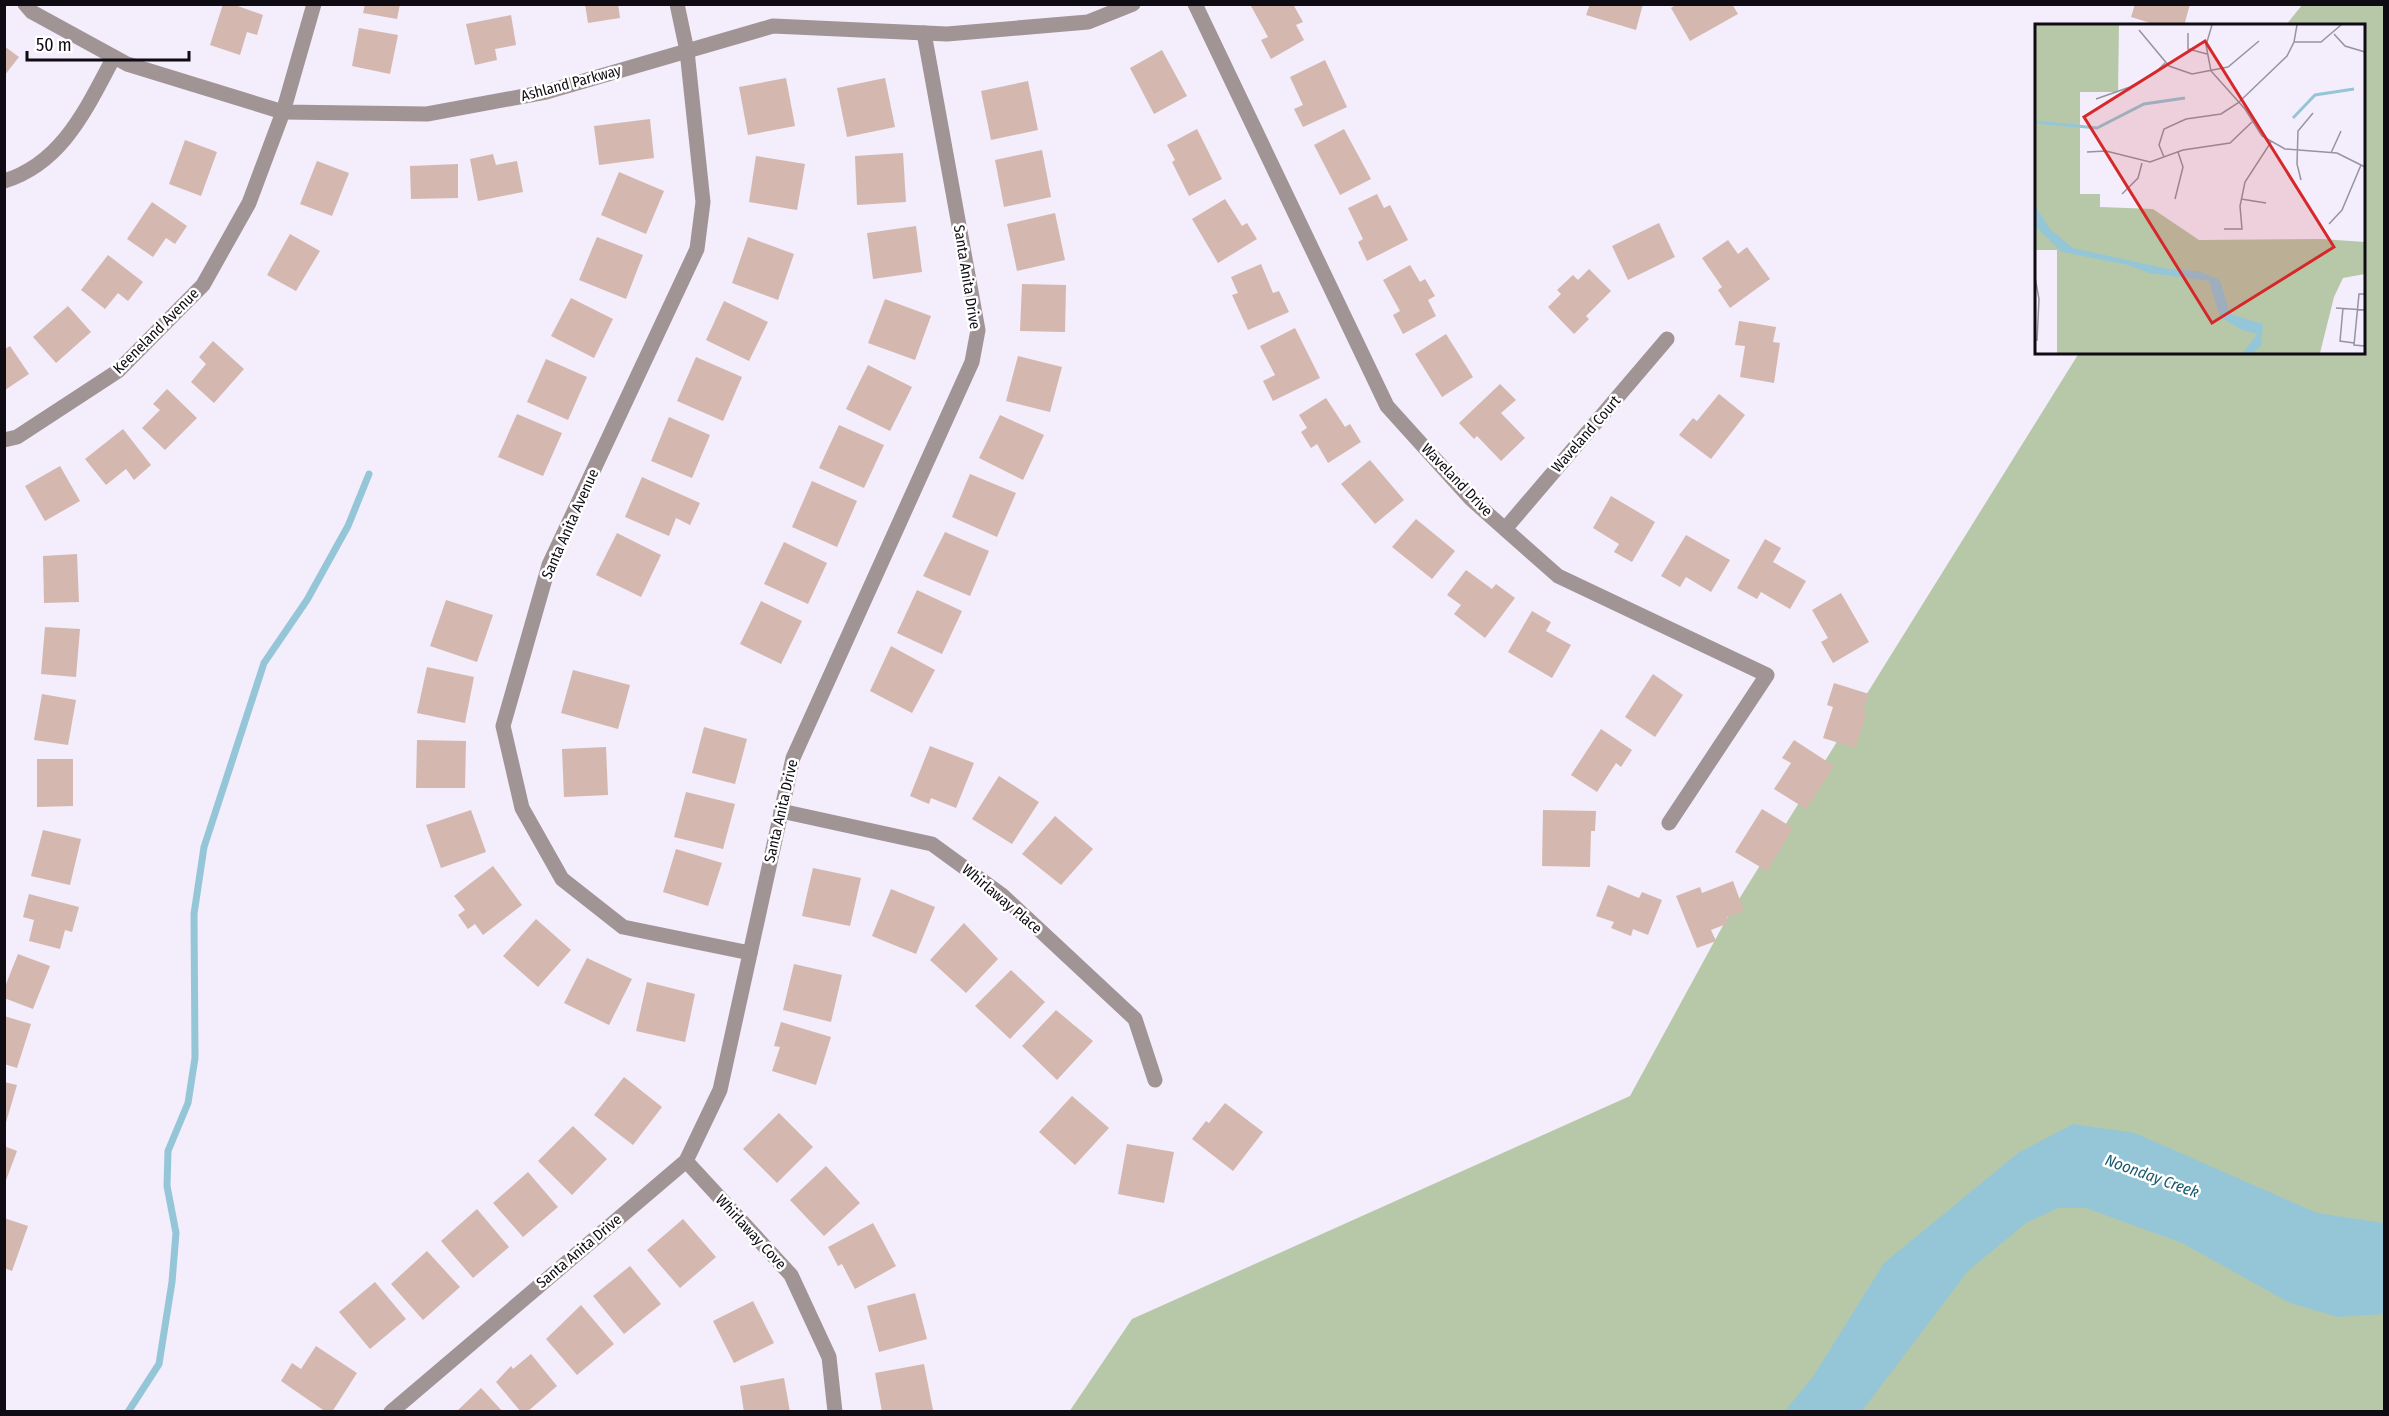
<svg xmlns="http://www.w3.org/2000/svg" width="2389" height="1416" viewBox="0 0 2389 1416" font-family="'Fira Sans Condensed',sans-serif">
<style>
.green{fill:#b7c8a8}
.water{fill:#95c6d7}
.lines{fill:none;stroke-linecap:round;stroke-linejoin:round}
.stream{stroke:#95c6d7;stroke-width:7}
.building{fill:#d4b8af}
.minor{stroke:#a19495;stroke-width:15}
.labels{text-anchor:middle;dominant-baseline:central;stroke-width:5;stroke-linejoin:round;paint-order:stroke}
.street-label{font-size:15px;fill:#0e0b13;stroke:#fff}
.water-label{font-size:16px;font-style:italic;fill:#1b5a6d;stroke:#fff}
.inset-river{fill:none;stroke:#95c6d7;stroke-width:3}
.inset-road{fill:none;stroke:#97939f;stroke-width:1.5}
.view{fill:#d62828;fill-opacity:0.15;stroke:#d62828;stroke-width:3}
.inset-edge{fill:none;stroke:#0e0b13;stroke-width:3}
</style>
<rect width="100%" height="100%" fill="#f3edfc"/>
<path class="green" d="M2302,5H2384V1411L1069,1412L1132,1319L1630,1096L1726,920L2079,353L2364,352V26L2286,25Z"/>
<path class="water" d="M2073,1124L2135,1133L2317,1213L2384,1223V1314L2338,1317L2290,1303L2182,1243L2086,1208H2058L2026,1223L1968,1271L1862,1411H1785L1814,1375L1884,1263L2018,1153Z"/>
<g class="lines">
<path class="stream" d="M128,1412L159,1364L172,1282L176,1233L167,1186L168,1151L188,1103L195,1058L194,914L204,847L264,663L307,600L348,526L369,474"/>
</g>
<g class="building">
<path d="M223,4H232L263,15L257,35L247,32L240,55L210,45Z"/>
<path d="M365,4H400L397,19L363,13Z"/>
<path d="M585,4H618L620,18L588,23Z"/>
<path d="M1254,4H1293L1303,22L1296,25L1304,40L1271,59L1261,40L1268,37L1251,6Z"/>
<path d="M1590,4H1643L1636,30L1586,15Z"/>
<path d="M1677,4H1732L1738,14L1690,41L1671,8Z"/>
<path d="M2135,4H2190L2184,26H2160L2131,17Z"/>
<path d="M511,15L516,45L495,49L497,60L475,65L466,24Z"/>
<path d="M359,28L398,35L390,74L352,66Z"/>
<path d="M4,46L19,57L4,76Z"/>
<path d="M1162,50L1187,96L1154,114L1130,68Z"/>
<path d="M1325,60L1347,107L1303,127L1294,109L1303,105L1290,77Z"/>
<path d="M786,78L795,126L748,135L739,87Z"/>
<path d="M885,78L895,127L847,137L837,88Z"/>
<path d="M1028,81L1038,130L991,140L981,91Z"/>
<path d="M650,119L654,158L599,165L594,126Z"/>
<path d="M1197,129L1222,179L1189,196L1172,162L1175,160L1167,145Z"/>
<path d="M1344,129L1371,179L1340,195L1314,145Z"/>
<path d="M185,140L217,152L201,196L169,184Z"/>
<path d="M1042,150L1051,197L1004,207L995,160Z"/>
<path d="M903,153L906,202L857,205L855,156Z"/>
<path d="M493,154L496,165L517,161L523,192L478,201L470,159Z"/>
<path d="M756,156L805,164L797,210L749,202Z"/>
<path d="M317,161L349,173L332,216L300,204Z"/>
<path d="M458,164V198L411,199L410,166Z"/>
<path d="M619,172L664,191L646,234L601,215Z"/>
<path d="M1377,194L1384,208L1390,205L1408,240L1367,261L1358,242L1363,239L1348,208Z"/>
<path d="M1225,199L1242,226L1247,223L1257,239L1218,263L1192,219Z"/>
<path d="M152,202L187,226L175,244L166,238L153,257L127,239Z"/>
<path d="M1055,213L1065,260L1017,271L1007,224Z"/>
<path d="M1659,223L1675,257L1628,280L1612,246Z"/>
<path d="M916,226L922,272L873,279L867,233Z"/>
<path d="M290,234L320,251L296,291L267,275Z"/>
<path d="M597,237L643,255L626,299L579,280Z"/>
<path d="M748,237L794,254L778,300L732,283Z"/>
<path d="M1728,240L1738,254L1747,247L1770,279L1730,308L1718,290L1722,287L1702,258Z"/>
<path d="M108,255L143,282L128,301L118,293L105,309L81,290Z"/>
<path d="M1261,264L1273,293L1279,291L1289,312L1248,330L1232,295L1238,293L1231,277Z"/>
<path d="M1410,265L1420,282L1425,279L1435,296L1428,300L1436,316L1403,334L1393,315L1400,311L1383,280Z"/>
<path d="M1589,269L1611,291L1586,316L1589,319L1574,334L1548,307L1561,294L1557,290L1573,275L1578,280Z"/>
<path d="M1022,284L1066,285L1065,332L1020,331Z"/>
<path d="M571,298L613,319L594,358L551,336Z"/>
<path d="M885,299L931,316L915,360L868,343Z"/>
<path d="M724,301L768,322L749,361L706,340Z"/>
<path d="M68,306L91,332L56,363L33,337Z"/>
<path d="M1739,321L1776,327L1773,342L1780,343L1774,383L1740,377L1745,346L1735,345Z"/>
<path d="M1295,328L1320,378L1273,401L1263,381L1275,375L1260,346Z"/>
<path d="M1446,334L1473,377L1442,397L1415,354Z"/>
<path d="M213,341L244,369L214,403L191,382L206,364L199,357Z"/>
<path d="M10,346L29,374L5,390V349Z"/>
<path d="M1018,356L1062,367L1050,412L1006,401Z"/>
<path d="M696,357L742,377L723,421L677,401Z"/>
<path d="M546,359L587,377L568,420L527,402Z"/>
<path d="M868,365L912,387L890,431L846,409Z"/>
<path d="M1500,384L1516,400L1501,413L1525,438L1501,461L1477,436L1474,439L1459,423Z"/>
<path d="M167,389L197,418L165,450L142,428L160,410L153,404Z"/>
<path d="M1719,394L1745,415L1711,459L1679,435L1693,418L1697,421Z"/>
<path d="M1326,398L1345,427L1350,424L1361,442L1328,463L1317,444L1311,448L1301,432L1307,428L1299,415Z"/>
<path d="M517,414L562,433L543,476L498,457Z"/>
<path d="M1000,415L1044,435L1023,480L979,458Z"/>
<path d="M669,417L710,435L692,478L651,461Z"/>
<path d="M839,425L884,445L864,488L819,468Z"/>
<path d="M123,429L151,465L134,480L126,469L106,485L85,459Z"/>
<path d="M1370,460L1404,500L1375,524L1341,484Z"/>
<path d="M60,466L80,501L45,521L25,486Z"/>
<path d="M970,474L1016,493L997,537L952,517Z"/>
<path d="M642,477L700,503L690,525L676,518L669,536L625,517Z"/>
<path d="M812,481L857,501L837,547L792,527Z"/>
<path d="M1611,496L1655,522L1632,562L1614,552L1619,544L1593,528Z"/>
<path d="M1416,519L1455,551L1432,579L1392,547Z"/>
<path d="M945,532L989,551L970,596L923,576Z"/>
<path d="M617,533L661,555L641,597L596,575Z"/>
<path d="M1686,535L1730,560L1711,592L1686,577L1680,587L1661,576Z"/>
<path d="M1765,539L1781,548L1773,562L1806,581L1790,609L1761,592L1757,599L1737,588Z"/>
<path d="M784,542L827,563L808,604L764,584Z"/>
<path d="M77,554L79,602L44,603L43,556Z"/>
<path d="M1466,570L1492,589L1496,584L1515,598L1485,638L1454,614L1461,605L1447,595Z"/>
<path d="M917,590L962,611L942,654L897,633Z"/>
<path d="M1841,593L1869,642L1833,663L1821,642L1828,638L1812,610Z"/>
<path d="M446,600L493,615L477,662L430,646Z"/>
<path d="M761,601L802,621L781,664L740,644Z"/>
<path d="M1532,611L1551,622L1546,631L1571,645L1552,678L1508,652Z"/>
<path d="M45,627L80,629L76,677L41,674Z"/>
<path d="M891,646L935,670L912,713L870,691Z"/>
<path d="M427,667L474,677L465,723L417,713Z"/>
<path d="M573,670L630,685L618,729L561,713Z"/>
<path d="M1653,674L1683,695L1655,737L1625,717Z"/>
<path d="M1834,683L1869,694L1863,712L1867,713L1855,748L1823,738L1833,707L1827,705Z"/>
<path d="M42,694L76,700L68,745L34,740Z"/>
<path d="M704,727L747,739L735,784L692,773Z"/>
<path d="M1601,729L1632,750L1621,767L1616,763L1597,792L1571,775Z"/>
<path d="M417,740L466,741L465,788H416Z"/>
<path d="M1794,740L1834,766L1806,809L1774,789L1791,763L1782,758Z"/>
<path d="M930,746L974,763L956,808L931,798L929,804L910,796Z"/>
<path d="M606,747L608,795L564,797L562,749Z"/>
<path d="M37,759H73V806L37,807Z"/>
<path d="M999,776L1039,802L1012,844L972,819Z"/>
<path d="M686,792L735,804L723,849L674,837Z"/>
<path d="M1762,809L1793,828L1767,871L1735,852Z"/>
<path d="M471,810L486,852L441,868L426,825Z"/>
<path d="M1543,810L1596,811L1595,831H1591L1590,867L1542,866Z"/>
<path d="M1055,816L1093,849L1061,885L1022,854Z"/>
<path d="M43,830L81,839L70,885L31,876Z"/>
<path d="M676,849L722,863L708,906L663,892Z"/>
<path d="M493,866L522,905L483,935L475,924L468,929L458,915L465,910L454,896Z"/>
<path d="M813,868L861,878L850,926L802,916Z"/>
<path d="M1733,881L1744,911L1727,917L1729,923L1711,930L1716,941L1697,948L1676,896L1700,887L1702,893Z"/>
<path d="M1608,885L1639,898L1642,892L1662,900L1648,935L1633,929L1631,936L1611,928L1614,922L1596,916Z"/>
<path d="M891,889L935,907L916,954L872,936Z"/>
<path d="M29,894L79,907L72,932L65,930L60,949L29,941L34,920L23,917Z"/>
<path d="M536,919L571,950L538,987L503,956Z"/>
<path d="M964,923L998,959L966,993L930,960Z"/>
<path d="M18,954L50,966L33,1009L4,998V989Z"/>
<path d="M587,958L632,979L609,1025L564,1003Z"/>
<path d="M794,964L842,975L831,1022L783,1010Z"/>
<path d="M1011,970L1045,1002L1010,1039L975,1006Z"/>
<path d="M647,982L695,994L685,1042L636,1031Z"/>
<path d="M1056,1010L1093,1041L1057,1080L1022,1046Z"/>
<path d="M4,1016L31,1024L17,1068L4,1064Z"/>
<path d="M781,1022L831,1037L816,1085L772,1071L780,1047L774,1046Z"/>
<path d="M624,1077L662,1107L633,1145L594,1115Z"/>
<path d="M4,1082L17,1085L5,1126H4Z"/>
<path d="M1072,1096L1109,1128L1075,1165L1039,1132Z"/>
<path d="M1225,1103L1263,1132L1233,1171L1192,1139L1206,1121L1209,1123Z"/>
<path d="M779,1113L813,1147L777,1183L743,1149Z"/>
<path d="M573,1126L607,1159L572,1195L538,1161Z"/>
<path d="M1127,1144L1174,1152L1164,1203L1118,1194Z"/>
<path d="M4,1146L17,1151L5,1183H4Z"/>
<path d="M826,1166L860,1203L824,1236L790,1200Z"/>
<path d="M528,1172L558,1207L523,1237L493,1203Z"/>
<path d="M477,1209L509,1247L473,1278L441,1241Z"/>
<path d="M4,1218L28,1226L12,1271L4,1268Z"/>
<path d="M683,1219L716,1257L680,1288L647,1250Z"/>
<path d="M873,1223L896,1266L855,1289L842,1264L838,1266L828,1247Z"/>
<path d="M427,1251L460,1287L423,1320L391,1284Z"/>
<path d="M630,1266L661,1304L624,1334L593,1296Z"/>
<path d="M375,1282L406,1319L370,1349L339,1312Z"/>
<path d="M915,1293L927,1339L879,1352L867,1306Z"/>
<path d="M753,1301L774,1343L734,1363L713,1321Z"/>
<path d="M581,1305L614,1344L577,1375L546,1339Z"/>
<path d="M316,1346L357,1373L332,1412H326L281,1381L292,1363L301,1369Z"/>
<path d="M531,1354L557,1386L527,1412H521L496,1382L511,1366L513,1369Z"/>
<path d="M924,1364L933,1410L882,1412L875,1373Z"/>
<path d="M784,1378L790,1412H744L740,1386Z"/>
<path d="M481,1388L503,1412H456Z"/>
</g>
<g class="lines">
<g class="minor">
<path d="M25,4L32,12L127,64L283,112L427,114L546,92L773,26L947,34L1088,22L1133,4"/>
<path d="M677,4L687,51L703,202L697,249L549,565L503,726L522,808L562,879L623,927L750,953"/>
<path d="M1195,4L1387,406L1471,499L1558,576L1767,675L1669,823"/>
<path d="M4,181C63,163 87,107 114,57"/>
<path d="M4,440L17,437L118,371L203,285L249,203L283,112L314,4"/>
<path d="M1505,529L1667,339"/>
<path d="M781,811L932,844L1002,895L1135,1019L1155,1080"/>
<path d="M686,1161L791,1275L829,1357L835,1412"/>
<path d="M391,1412L686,1161L720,1090L793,758L972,362L978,330L924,33"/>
</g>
</g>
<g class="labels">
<g class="street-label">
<text transform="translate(571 83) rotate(-15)">Ashland Parkway</text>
<text transform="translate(967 277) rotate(81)">Santa Anita Drive</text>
<text transform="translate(156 331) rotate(-45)">Keeneland Avenue</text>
<text transform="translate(1586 434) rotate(-49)">Waveland Court</text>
<text transform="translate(1457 480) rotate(46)">Waveland Drive</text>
<text transform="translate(570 524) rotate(-66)">Santa Anita Avenue</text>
<text transform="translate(781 811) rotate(-77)">Santa Anita Drive</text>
<text transform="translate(1002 899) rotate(40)">Whirlaway Place</text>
<text transform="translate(751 1232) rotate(47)">Whirlaway Cove</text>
<text transform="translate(579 1251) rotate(-40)">Santa Anita Drive</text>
</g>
<g class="water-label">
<text transform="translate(2152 1176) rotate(20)">Noonday Creek</text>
</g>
</g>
<g transform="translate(2035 24)">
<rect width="330" height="330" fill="#f3edfc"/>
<path d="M0,1H84L83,68H45V170H65V183L118,185L164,216L287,215L330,218V250L308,254L299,273L285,329H22V226H0Z" fill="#b7c8a8"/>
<path d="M0,182L16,206L38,224L133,245L163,247L185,256L195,290L228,300L226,322L218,329H208L222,310L207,306L185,293L174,257L114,249L93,241L27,228L1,203Z" fill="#95c6d7"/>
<path class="inset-river" d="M258,94L280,71L319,65M0,98L62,104L109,80L150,74"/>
<path class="inset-road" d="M177,1L171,21L176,47L210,85L227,112L250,125L302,129L330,143M104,6L134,42L157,50L193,43L224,17M153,9V25L172,30M299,10L310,22L330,28M259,18H286L306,1M61,75L95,63L120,49L130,39M52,128L71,127L115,138L148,126L195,119L217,98M296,129L306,107M129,133L124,121L129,105L151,95L186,90L203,79L252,32L259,18L262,1M266,156L262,140L263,107L278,89M87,170L103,154L107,139M140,175L148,143L143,128M206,175L231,179M294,200L307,186L326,141M189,205H207L205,182L210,158L236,118M0,253L4,275L2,317M330,270H324L319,321L330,322M301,284L330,286M308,284L305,317L319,319"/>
<path class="view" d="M170,17L299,223L177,299L49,93Z"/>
<rect width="330" height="330" class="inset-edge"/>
</g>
<rect width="2389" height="1416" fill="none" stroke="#0e0b13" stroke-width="12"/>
<path d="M27 51v9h162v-9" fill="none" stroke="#0e0b13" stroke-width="3"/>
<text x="36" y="51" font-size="18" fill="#0e0b13" stroke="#ffffff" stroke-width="4.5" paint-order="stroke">50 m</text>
</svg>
